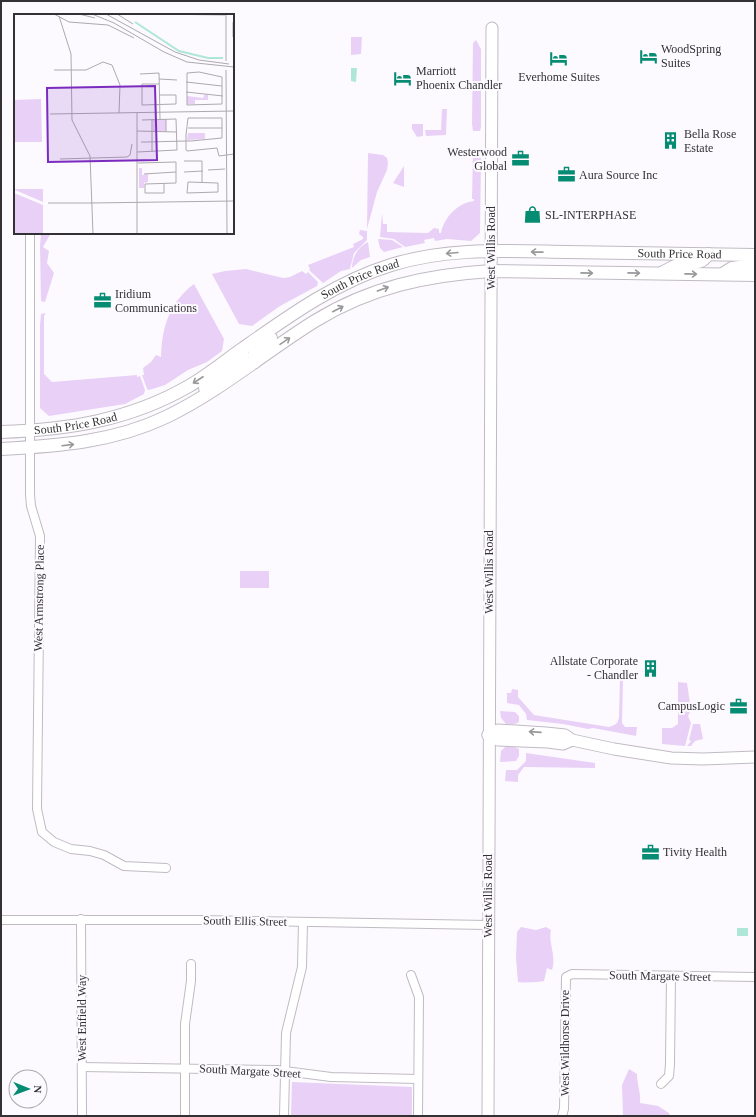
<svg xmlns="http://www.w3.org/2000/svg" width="756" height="1117" viewBox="0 0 756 1117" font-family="'Times New Roman',serif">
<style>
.green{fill:#e9d0f7}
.water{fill:#aee7d6}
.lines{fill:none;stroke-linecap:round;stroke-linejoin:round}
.minor-casing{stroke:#c0bbc3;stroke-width:10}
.tertiary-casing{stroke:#c0bbc3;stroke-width:13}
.secondary-casing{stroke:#c0bbc3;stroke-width:14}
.minor{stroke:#fff;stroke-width:8}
.tertiary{stroke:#fff;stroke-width:11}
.secondary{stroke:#fff;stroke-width:12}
.oneway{stroke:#99989a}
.labels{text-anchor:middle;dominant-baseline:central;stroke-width:4;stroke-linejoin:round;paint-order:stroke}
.poi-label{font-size:12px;fill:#333134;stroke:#fdfaff;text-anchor:start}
.street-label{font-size:12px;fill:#333134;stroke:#fdfaff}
.inset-river{fill:none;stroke:#aee7d6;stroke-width:2}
.inset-road{fill:none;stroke:#acaaae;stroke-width:1}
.view{fill:#7b2cbf;fill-opacity:0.15;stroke:#7b2cbf;stroke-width:2}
.inset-edge{fill:none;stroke:#333134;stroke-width:2}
</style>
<rect width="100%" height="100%" fill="#fdfaff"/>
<g class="green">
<path d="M351,37H362L361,54L351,55Z"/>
<path d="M476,40L481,49V127L480,131H473L472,124L473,43Z"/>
<path d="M442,109H447L446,135L426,136L425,130H441Z"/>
<path d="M412,124H423V136L417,137L412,129Z"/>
<path d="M473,150L479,151L481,160L480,233L471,241L447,239L435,241L434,238L424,240L425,243L405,247L394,239L380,237L382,213L383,224H387V232L428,233L434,228L439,229V233H441C444,217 458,203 474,201V199H472Z"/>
<path d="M368,153L383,155L387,158L388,163L387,170L377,192L367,229Z"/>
<path d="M404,166V187L393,183Z"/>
<path d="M360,230L367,231V240L354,253L350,269L341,271L323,283L309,270L310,269L308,265L354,247L353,244L363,239V237L359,234Z"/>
<path d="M41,233H51L43,247L49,251L47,263L54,273L45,302L41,301L40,246Z"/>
<path d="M378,239L392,240L403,247L384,252L380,248Z"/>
<path d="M368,242L370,257L361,260L352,268C352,257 358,247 368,242Z"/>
<path d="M246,269L283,278L290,277L302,271L306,274L308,272L318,282L317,286L280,306L252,326L239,324L212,274L225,271Z"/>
<path d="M194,284L224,339L222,351L207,362L188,370L165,385L149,390L147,389L142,375H144L143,368L151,362L156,355L161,357C162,327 169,303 194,284Z"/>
<path d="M46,313L44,316V374L52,382L137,375V377L140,376L145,390L144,394L125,404L49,416L40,408V325L41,314Z"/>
<rect x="240" y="571" width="29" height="17"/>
<path d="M620,677H623L622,723L625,727H637L636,736L593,728L588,729L563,724L527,720L526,714L519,705L507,703V693H511L512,689L518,690V697L534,715L609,727C615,725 618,724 619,717Z"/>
<path d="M678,682L687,683L691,710L688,716L691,723L685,746L662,744V728H672L678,724Z"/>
<path d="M500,711L515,712L519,716V722L515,724H506L501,718Z"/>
<path d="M693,724H700L703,739L695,741L691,746H687L691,741L689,740Z"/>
<path d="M506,746H512L519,749V756L516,761L500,762L501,751Z"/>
<path d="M526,753L595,763V768L524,767L518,775V782L505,781L506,770H517L526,761Z"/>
<path d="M521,927L536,930L546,927L551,930C548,944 557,956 552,970L547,968L544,981C541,982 521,983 518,982L516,958L517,932Z"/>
<path d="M629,1069L637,1074C637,1084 641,1093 640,1103L658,1106L669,1113L670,1116H623L622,1085Z"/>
<path d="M292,1082L412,1087V1116H291Z"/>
</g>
<g class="water">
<path d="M351,68H357L356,82L351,81Z"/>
<rect x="737" y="928" width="11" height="8"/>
</g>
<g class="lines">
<defs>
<g id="minor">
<path d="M30,233V494L31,506L40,536L37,809L42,832L54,842L71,849L90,851L104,855L124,866L166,868"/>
<path d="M81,919L82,1116"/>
<path d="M1,920H201L488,925"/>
<path d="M411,975L419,997L418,1116"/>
<path d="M82,1067L277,1070L331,1077L418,1079"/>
<path d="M661,1084L669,1076L670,1064L671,976"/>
<path d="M185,1116V1024L191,981V964"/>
<path d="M284,1116L286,1033L302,967L303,922"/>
<path d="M562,1116L564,1109L566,977L572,974L755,977"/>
</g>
<g id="tertiary">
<path d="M488,735L498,730L546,733L565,735L572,740L614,749L671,758L703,759L755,757"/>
<path d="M488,735L498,740L548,742L563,744L572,740"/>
<path d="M488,1116L492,28"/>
</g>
<g id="secondary">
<path d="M663,272C668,270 674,266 680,264C691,260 700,267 708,254"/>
<path d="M724,273L732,268L755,265"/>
<path d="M255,362L254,354L271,338"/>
<path d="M205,388L241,360L243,358L241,350"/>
<path id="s1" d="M1,432C68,430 130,420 189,386C208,375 225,361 242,349C289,316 336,282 391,265C448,247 508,251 567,252C629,253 692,254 755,255"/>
<path d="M1,449C58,446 114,442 166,417C220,391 265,352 315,321C370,287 428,275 491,271L755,275"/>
</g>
</defs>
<use href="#minor" class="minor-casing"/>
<use href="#tertiary" class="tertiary-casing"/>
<use href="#secondary" class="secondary-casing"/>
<use href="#minor" class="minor"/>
<use href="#tertiary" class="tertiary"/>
<use href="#secondary" class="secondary"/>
</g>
<defs><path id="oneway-shaft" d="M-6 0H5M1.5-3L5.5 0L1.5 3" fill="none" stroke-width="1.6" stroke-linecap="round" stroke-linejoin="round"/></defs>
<g class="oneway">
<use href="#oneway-shaft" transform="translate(537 252) rotate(-179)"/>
<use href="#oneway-shaft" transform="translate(452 253) rotate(175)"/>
<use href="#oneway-shaft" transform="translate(587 273) rotate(1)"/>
<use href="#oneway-shaft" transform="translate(634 273) rotate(1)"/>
<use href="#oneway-shaft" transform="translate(691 274) rotate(1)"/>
<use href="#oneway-shaft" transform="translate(383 289) rotate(-20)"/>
<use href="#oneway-shaft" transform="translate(338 309) rotate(-27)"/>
<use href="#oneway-shaft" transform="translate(285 341) rotate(-34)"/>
<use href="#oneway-shaft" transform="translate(198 380) rotate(147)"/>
<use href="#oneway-shaft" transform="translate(68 445) rotate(-7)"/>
<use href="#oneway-shaft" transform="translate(535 732) rotate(-176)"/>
</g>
<defs>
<symbol id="hotel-bare" viewBox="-9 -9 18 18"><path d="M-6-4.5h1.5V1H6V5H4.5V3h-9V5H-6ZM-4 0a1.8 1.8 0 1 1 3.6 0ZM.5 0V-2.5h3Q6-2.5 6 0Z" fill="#058c73" stroke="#fdfaff" stroke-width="2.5" paint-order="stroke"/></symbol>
<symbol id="building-bare" viewBox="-9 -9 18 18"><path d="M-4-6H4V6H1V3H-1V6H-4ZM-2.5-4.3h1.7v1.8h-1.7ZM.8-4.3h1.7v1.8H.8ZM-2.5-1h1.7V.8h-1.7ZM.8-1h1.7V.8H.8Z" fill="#058c73" stroke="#fdfaff" stroke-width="2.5" paint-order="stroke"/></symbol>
<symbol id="office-bare" viewBox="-9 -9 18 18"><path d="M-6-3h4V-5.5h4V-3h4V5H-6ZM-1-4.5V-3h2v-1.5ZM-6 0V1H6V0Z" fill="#058c73" stroke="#fdfaff" stroke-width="2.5" paint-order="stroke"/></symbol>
<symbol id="shop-bare" viewBox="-9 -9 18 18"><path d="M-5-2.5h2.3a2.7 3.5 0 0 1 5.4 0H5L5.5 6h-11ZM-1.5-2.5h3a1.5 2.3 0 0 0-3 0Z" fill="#058c73" stroke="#fdfaff" stroke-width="2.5" paint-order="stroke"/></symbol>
</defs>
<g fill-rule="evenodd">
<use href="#hotel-bare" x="636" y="44" width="25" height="25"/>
<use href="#hotel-bare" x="546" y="46" width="25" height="25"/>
<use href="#hotel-bare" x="390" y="66" width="25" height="25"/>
<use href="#building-bare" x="658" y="128" width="25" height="25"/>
<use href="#office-bare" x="508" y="146" width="25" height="25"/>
<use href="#office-bare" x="554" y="162" width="25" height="25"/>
<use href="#shop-bare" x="520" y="202" width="25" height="25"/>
<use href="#office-bare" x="90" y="288" width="25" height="25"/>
<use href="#building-bare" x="638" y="656" width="25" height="25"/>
<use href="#office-bare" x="726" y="694" width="25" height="25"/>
<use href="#office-bare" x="638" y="840" width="25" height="25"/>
</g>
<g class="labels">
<g class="poi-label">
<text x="661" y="49">WoodSpring<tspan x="661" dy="14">Suites</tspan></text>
<text x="416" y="71">Marriott<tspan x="416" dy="14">Phoenix Chandler</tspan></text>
<text x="559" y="77" text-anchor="middle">Everhome Suites</text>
<text x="684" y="134">Bella Rose<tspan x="684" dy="14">Estate</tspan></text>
<text x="507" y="152" text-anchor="end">Westerwood<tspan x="507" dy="14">Global</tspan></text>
<text x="579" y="175">Aura Source Inc</text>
<text x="545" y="215">SL-INTERPHASE</text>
<text x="115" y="294">Iridium<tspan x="115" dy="14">Communications</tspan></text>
<text x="638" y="661" text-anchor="end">Allstate Corporate<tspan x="638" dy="14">- Chandler</tspan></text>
<text x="725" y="706" text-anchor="end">CampusLogic</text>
<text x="663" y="852">Tivity Health</text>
</g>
<g class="street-label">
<text transform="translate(491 248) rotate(-90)">West Willis Road</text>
<text stroke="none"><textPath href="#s1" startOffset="722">South Price Road</textPath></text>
<text stroke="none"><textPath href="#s1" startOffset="398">South Price Road</textPath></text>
<text stroke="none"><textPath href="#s1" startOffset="75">South Price Road</textPath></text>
<text transform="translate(489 572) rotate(-90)">West Willis Road</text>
<text transform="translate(39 598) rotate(-89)">West Armstrong Place</text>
<text transform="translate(488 896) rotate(-90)">West Willis Road</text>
<text transform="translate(245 921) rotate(1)">South Ellis Street</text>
<text transform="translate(660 976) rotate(1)">South Margate Street</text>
<text transform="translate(82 1018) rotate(-90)">West Enfield Way</text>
<text transform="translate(565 1043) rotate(-90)">West Wildhorse Drive</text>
<text transform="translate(250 1071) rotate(3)">South Margate Street</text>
</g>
</g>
<g transform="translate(14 14)">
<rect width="220" height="220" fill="#fdfaff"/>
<path d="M191,80L194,81V86H181V90H173V82L189,84ZM27,85L28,128H0V86ZM152,105V117L139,118V106ZM174,119H191V125L173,126ZM125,154H128V161L134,160V168L130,169V174H125ZM0,175H29V188L1,176ZM0,179L29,191V220H0Z" fill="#e9d0f7"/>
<path class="inset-river" d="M121,8L165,37L194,44H209"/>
<path class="inset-road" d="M40,0L55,8L94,11L120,24M65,0L81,4M78,0L100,9L150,38L173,48L220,53M92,0L161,38L185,46L215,50M103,0L119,10M141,0L211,1M212,0V47M45,2L57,40L58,106L76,142L79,220M219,8V23M40,56H72L89,48L98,51L106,71L105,99M212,56L213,220M185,58L208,63V90L173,91V59ZM126,60L145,59L146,105M145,65L163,66M220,67V90M172,68L208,72M145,70H128V91L162,90V81H145M172,78L209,82M123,99V220M36,100L220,97M220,104V122M152,105V118M174,114H208M123,117L163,118M127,128H133L172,127H177L208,124V104H174L172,121V136L173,137L203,134L205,142L220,140M123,138L163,136L162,105L128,106M138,138V105M46,145L113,143L116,141L118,130M170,147H188V169M124,149L162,148V169L131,170V179H150V169M194,156L211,155M170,158L189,157M130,160L162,158M174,168L204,169V178L173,179ZM34,189H77M77,189L220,187"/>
<path class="view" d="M141,72L143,146L34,148L33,74Z"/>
<rect width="220" height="220" class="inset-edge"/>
</g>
<rect width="756" height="1117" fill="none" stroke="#333134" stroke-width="4"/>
<g transform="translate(28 1089) rotate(91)"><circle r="19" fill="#fdfaff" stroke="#acaaae"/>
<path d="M0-3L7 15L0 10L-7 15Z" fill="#058c73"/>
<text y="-6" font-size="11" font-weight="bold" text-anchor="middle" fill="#333134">N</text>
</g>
</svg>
